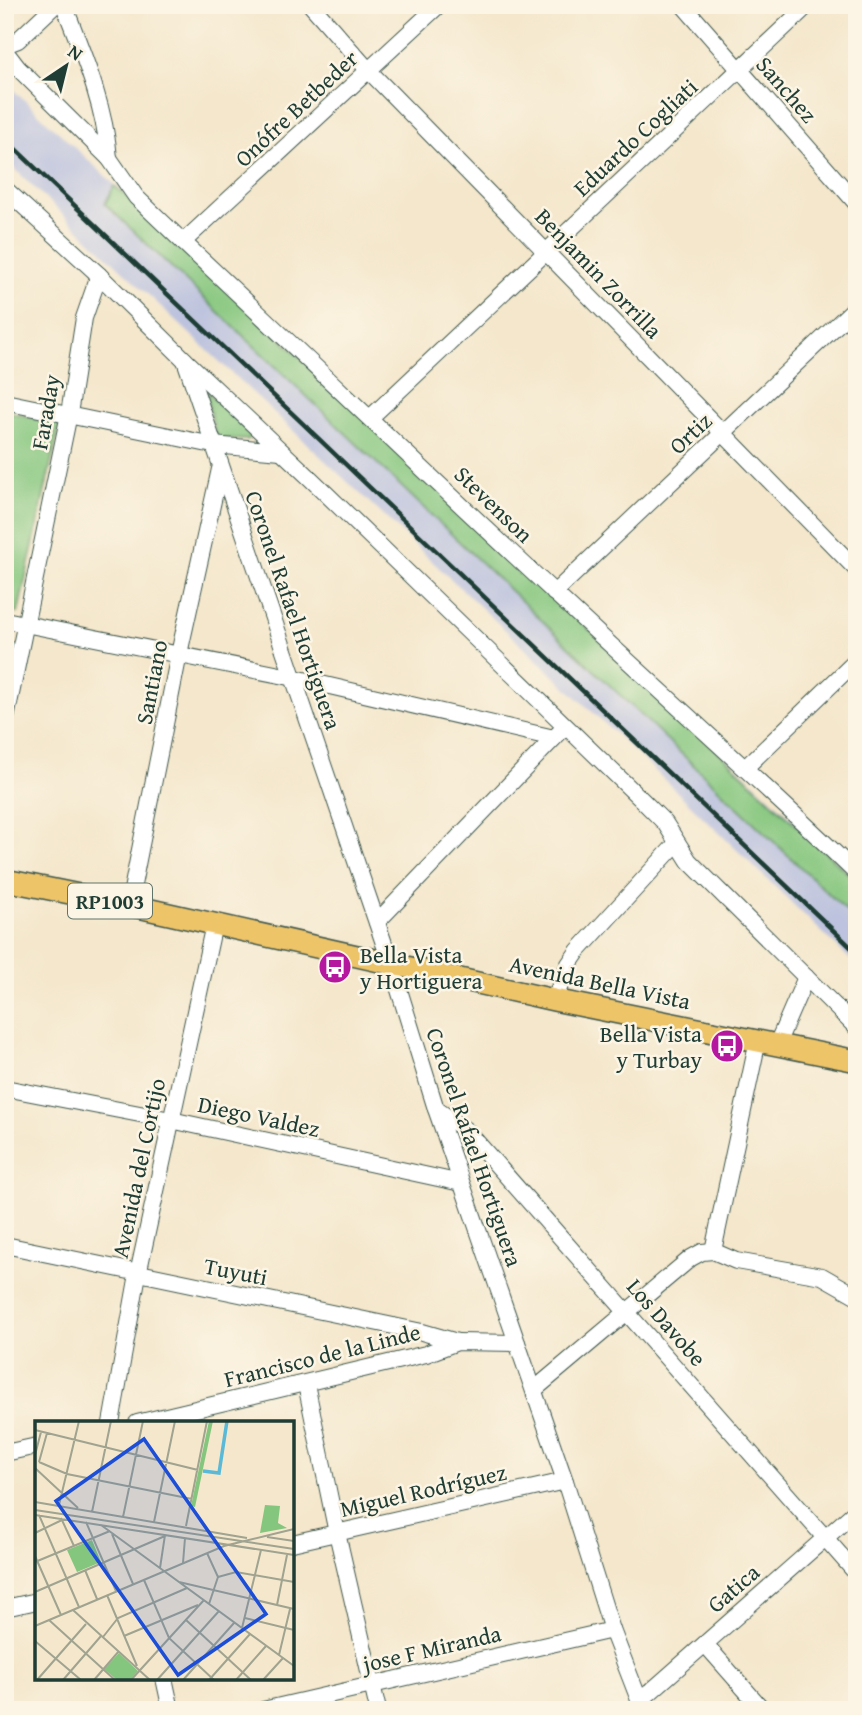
<svg xmlns="http://www.w3.org/2000/svg" width="862" height="1715" viewBox="0 0 862 1715" font-family="'Gentium Book Plus',serif">
<style>
.industrial{fill:#bdc3de}
.green{fill:#85c67e;stroke:#528259;stroke-width:2}
.lines{fill:none;stroke-linecap:round;stroke-linejoin:round}
.minor-casing{stroke:#3f564b;stroke-width:18}
.major-casing{stroke:#3f564b;stroke-width:24}
.minor{stroke:#fff;stroke-width:16}
.major{stroke:#eec469;stroke-width:21}
.rail{stroke:#1f3d34;stroke-width:4.5}
.labels{text-anchor:middle;dominant-baseline:central;stroke-width:5;stroke-linejoin:round;paint-order:stroke}
.shield{fill:#fcf5e5;stroke:#617469;stroke-width:2}
.shield-label{font-size:21px;font-weight:bold;fill:#1f3d34}
.street-label{font-size:23px;fill:#1f3d34;stroke:#fcf5e5}
.poi-label{font-size:23px;fill:#1f3d34;stroke:#fcf5e5;text-anchor:start}
.inset-river{fill:none;stroke:#59b9d7;stroke-width:3.5}
.inset-road{fill:none;stroke:#9fa38f;stroke-width:2}
.view{fill:#1d4ed8;fill-opacity:0.15;stroke:#1d4ed8;stroke-width:3.5}
.inset-edge{fill:none;stroke:#1f3d34;stroke-width:3.5}
</style>
<rect width="100%" height="100%" fill="#fcf5e5"/>
<filter id="ink" filterUnits="userSpaceOnUse"><feTurbulence type="fractalNoise" baseFrequency=".0143" numOctaves="2"/><feDisplacementMap in="SourceGraphic" scale="14" xChannelSelector="R" yChannelSelector="G"/><feConvolveMatrix kernelMatrix="1 2 1 2 8 2 1 2 1" color-interpolation-filters="sRGB"/></filter>
<filter id="wash" filterUnits="userSpaceOnUse"><feTurbulence type="fractalNoise" baseFrequency=".00686" numOctaves="4" result="noise"/><feDisplacementMap in="SourceGraphic" scale="28" xChannelSelector="R" yChannelSelector="G"/><feGaussianBlur stdDeviation="1.57" result="paint"/><feColorMatrix in="noise" values="0 0 0 0 0 0 0 0 0 0 0 0 0 0 0 0 0 1.4 0 .05"/><feComposite in="paint" operator="in"/></filter>
<g filter="url(#wash)">
<rect width="100%" height="100%" fill="#f4e7cc"/>
<path class="industrial" d="M5,82L857,879V966L650,766L5,160Z"/>
<g class="green">
<path d="M114,186L142,208L857,882V921L105,204Z"/>
<path d="M205,390L252,433L248,440L220,439L215,433Z"/>
<path d="M5,411L60,423L18,613L5,610Z"/>
</g>
</g>
<g filter="url(#ink)">
<g class="lines">
<defs>
<g id="minor">
<path d="M64,5C83,54 105,106 109,158"/>
<path d="M311,5L369,71L857,570"/>
<path d="M683,5L857,204"/>
<path d="M5,45L18,40L55,5"/>
<path d="M5,51L18,68L109,158L136,197L183,242C309,360 432,479 558,596C657,689 759,779 857,874"/>
<path d="M5,189L99,275L185,360L311,479L643,801L665,823L689,861L857,1028"/>
<path d="M183,242L439,5"/>
<path d="M185,360L391,964L436,1109L565,1481L612,1630L643,1710"/>
<path d="M5,402L213,445L281,451"/>
<path d="M371,417L808,5"/>
<path d="M554,593L857,306"/>
<path d="M5,620L295,678L554,738"/>
<path d="M5,723L69,414L84,318L99,275"/>
<path d="M745,768L857,660"/>
<path d="M129,905L179,654L220,469"/>
<path d="M377,922L559,733"/>
<path d="M554,1000L569,964L578,951L677,843"/>
<path d="M777,1044L806,977"/>
<path d="M5,1088L171,1120L461,1183"/>
<path d="M436,1109L467,1131L857,1574"/>
<path d="M5,1245L422,1332L457,1342"/>
<path d="M713,1251L758,1040"/>
<path d="M306,1384L337,1533L378,1710"/>
<path d="M534,1390L691,1258L702,1252L713,1251L736,1261L822,1276L857,1296"/>
<path d="M111,1423L138,1274L214,924"/>
<path d="M137,1423L426,1354L457,1342L517,1343"/>
<path d="M5,1453L37,1446"/>
<path d="M292,1543L565,1481"/>
<path d="M5,1608L37,1601"/>
<path d="M705,1644L763,1710"/>
<path d="M164,1678L171,1710"/>
<path d="M640,1701L857,1510"/>
<path d="M263,1710L612,1630"/>
</g>
<path id="major" d="M5,880L129,905L554,1000L857,1061"/>
</defs>
<use href="#minor" class="minor-casing"/>
<use href="#major" class="major-casing"/>
<use href="#minor" class="minor"/>
<use href="#major" class="major"/>
<path class="rail" d="M5,139L857,953"/>
</g>
</g>
<defs>
<symbol id="bus-disc" viewBox="-11 -11 22 22"><circle r="9.5" fill="#b5179e" stroke="#fcf5e5"/><path d="M-5-6H5V4H4V6H2V4H-2V6H-4V4H-5ZM-3.5-4V0h7V-4ZM-3.5 1.2v1.5H-2V1.2ZM2 1.2v1.5H3.5V1.2Z" fill="#fff"/></symbol>
</defs>
<g fill-rule="evenodd">
<use href="#bus-disc" x="316" y="948" width="38" height="38"/>
<use href="#bus-disc" x="708" y="1027" width="38" height="38"/>
</g>
<g class="labels">
<rect class="shield" x="68" y="883.5" width="84" height="35" rx="5"/>
<g class="shield-label">
<text x="110" y="901">RP1003</text>
</g>
<g class="street-label">
<text transform="translate(787 89) rotate(49)">Sanchez</text>
<text transform="translate(296 108) rotate(-43)">Onófre Betbeder</text>
<text transform="translate(635 137) rotate(-43)">Eduardo Cogliati</text>
<text transform="translate(599 273) rotate(46)">Benjamin Zorrilla</text>
<text transform="translate(45 412) rotate(-80)">Faraday</text>
<text transform="translate(690 433) rotate(-43)">Ortiz</text>
<text transform="translate(494 504) rotate(44)">Stevenson</text>
<text transform="translate(294 610) rotate(71)">Coronel Rafael Hortiguera</text>
<text transform="translate(151 682) rotate(-79)">Santiano</text>
<text transform="translate(600 982) rotate(12)">Avenida Bella Vista</text>
<text transform="translate(259 1116) rotate(12)">Diego Valdez</text>
<text transform="translate(475 1147) rotate(71)">Coronel Rafael Hortiguera</text>
<text transform="translate(138 1168) rotate(-78)">Avenida del Cortijo</text>
<text transform="translate(236 1271) rotate(11)">Tuyuti</text>
<text transform="translate(667 1322) rotate(49)">Los Davobe</text>
<text transform="translate(322 1355) rotate(-14)">Francisco de la Linde</text>
<text transform="translate(423 1490) rotate(-13)">Miguel Rodríguez</text>
<text transform="translate(733 1588) rotate(-41)">Gatica</text>
<text transform="translate(432 1648) rotate(-13)">jose F Miranda</text>
</g>
<g class="poi-label">
<text x="360" y="954">Bella Vista<tspan x="360" dy="26">y Hortiguera</tspan></text>
<text x="702" y="1033" text-anchor="end">Bella Vista<tspan x="702" dy="26">y Turbay</tspan></text>
</g>
</g>
<g transform="translate(35 1421)">
<rect width="259" height="259" fill="#f4e7cc"/>
<path d="M174,0H178L160,86L156,85ZM230,84L245,85L243,102L252,107L225,112ZM57,119L66,141L42,151L32,129ZM84,232L103,250L95,259H82L69,248Z" fill="#85c67e"/>
<path class="inset-river" d="M168,50L184,52L192,0"/>
<path class="inset-road" d="M0,9L163,49M0,34L6,11M4,41L32,53L157,78M4,41L12,12M0,47L43,87M0,81L212,117M24,84L44,0M0,89L259,128M57,91L76,0M0,94L259,134M4,94L44,186M88,96L108,0M26,97L39,125M51,101L81,170M119,101L140,0M66,104L259,245M151,105L172,0M0,112L27,99M77,113L98,163M232,116L259,120M172,132L183,156M0,135L26,194M0,141L75,110M148,142L150,117M125,147L130,114M50,149L62,178M183,156L201,151L259,161M109,159L134,217L179,259M144,161L259,188M0,171L130,115M72,174L102,245M174,183L183,156M242,184L252,134M38,189L115,259M210,197L259,209M14,199L80,259M151,199L216,259M0,205L189,125L259,108M207,207L226,129M89,215L163,184M68,216L83,197L152,167M0,220L46,259M244,234L255,188M2,259L51,203M28,259L66,215M59,259L84,230M96,259L169,179M122,259L184,190M148,259L199,202M174,259L215,213M201,259L231,225M228,259L248,237"/>
<path class="view" d="M109,18L231,193L143,254L21,80Z"/>
<rect width="259" height="259" class="inset-edge"/>
</g>
<rect width="862" height="1715" fill="none" stroke="#fcf5e5" stroke-width="28"/>
<g transform="translate(66 66) rotate(35)" stroke="#fcf5e5" stroke-width="5" paint-order="stroke">
<path d="M0-5L12 26L0 18L-12 26Z" fill="#1f3d34"/>
<text y="-10" font-size="19" font-weight="bold" text-anchor="middle" fill="#1f3d34">N</text>
</g>
</svg>
